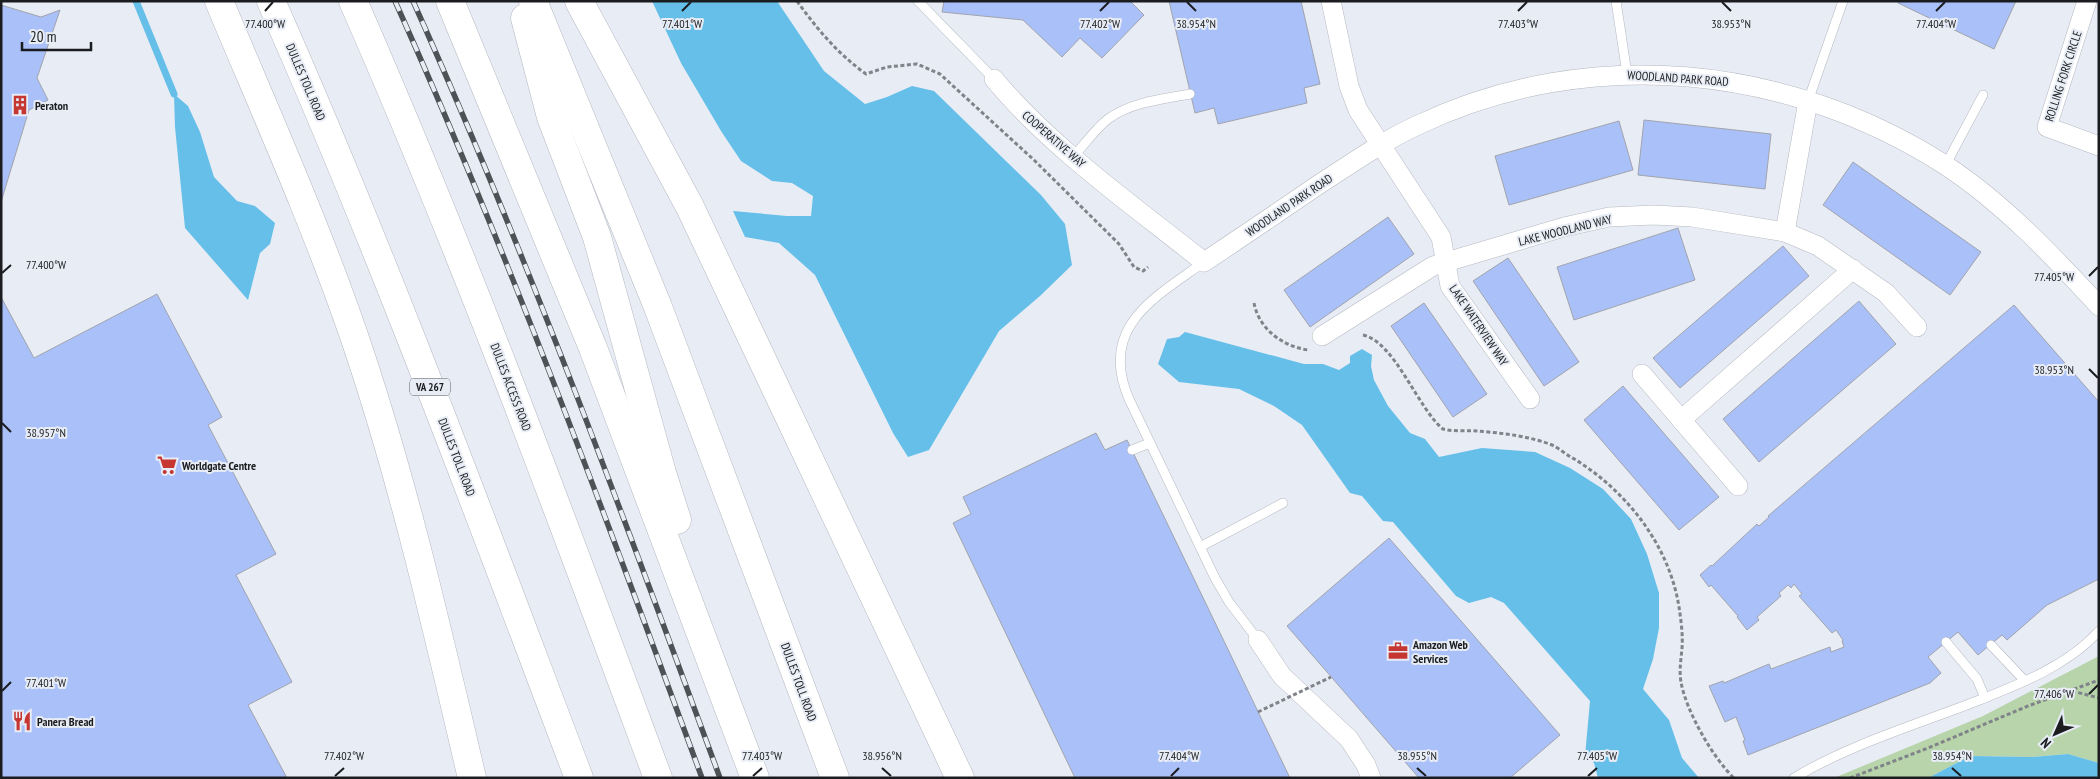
<svg xmlns="http://www.w3.org/2000/svg" width="2100" height="779" viewBox="0 0 2100 779" font-family="'PT Sans Narrow',sans-serif">
<style>
.green{fill:#b7d4aa}
.water{fill:#65bfe8}
.lines{fill:none;stroke-linecap:round;stroke-linejoin:round}
.stream{stroke:#65bfe8;stroke-width:7}
.building{fill:#aac0f8;stroke:#a1a4ad}
.service-casing{stroke:#b5b8c1;stroke-width:10}
.minor-casing{stroke:#b5b8c1;stroke-width:20}
.motorway-casing{stroke:#b5b8c1;stroke-width:29}
.path{stroke:#808389;stroke-width:3;stroke-dasharray:4 2.5;stroke-linecap:butt}
.service{stroke:#fff;stroke-width:9}
.minor{stroke:#fff;stroke-width:19}
.motorway{stroke:#fff;stroke-width:28}
.rail-casing{stroke:#4e5155;stroke-width:5.5}
.rail{stroke:#e8ecf5;stroke-width:4;stroke-dasharray:11;stroke-linecap:butt}
.path-bridge{stroke:#808389;stroke-width:3;stroke-dasharray:4 2.5;stroke-linecap:butt}
.ticks{fill:none;stroke:#1a1c1f;stroke-width:2}
.labels{text-anchor:middle;dominant-baseline:central;stroke-width:4;stroke-linejoin:round;paint-order:stroke}
.shield{fill:#e8ecf5;stroke:#585a5f;stroke-width:1}
.shield-label{font-size:11px;font-weight:bold;fill:#1a1c1f}
.street-label{font-size:12px;fill:#1a1c1f;stroke:#e8ecf5}
.poi-label{font-size:12px;font-weight:bold;fill:#1a1c1f;stroke:#e8ecf5;text-anchor:start}
.ticks-label{font-size:12px;text-anchor:middle;fill:#1a1c1f;stroke:#e8ecf5;stroke-width:4;stroke-linejoin:round;paint-order:stroke}
</style>
<rect width="100%" height="100%" fill="#e8ecf5"/>
<path class="green" d="M2099,656V763L2068,754L2032,757L1970,756L1928,778H1834L1983,716Z"/>
<g class="water">
<path d="M652,1H777L824,71L865,104L887,97L912,86L934,91L1041,195L1065,224L1072,265L1040,296L999,331L929,450L908,457L893,433L815,275L779,243L745,237L733,211L787,216H811L813,196L792,183L772,181L741,161L721,131L681,63Z"/>
<path d="M174,94L188,106L200,132L214,177L237,201L255,206L275,223L270,244L260,253L248,300L185,228L175,127Z"/>
<path d="M1185,332L1304,364H1323L1339,370L1350,363V356L1362,349L1372,355L1371,366L1374,380L1388,406L1410,433L1425,439L1439,457L1482,448L1535,452L1570,468L1603,489L1631,519L1647,554L1659,593V628L1653,659L1643,689L1669,720L1682,758L1699,778H1598L1594,763L1585,756L1590,701L1504,603L1491,597L1469,603L1456,596L1393,522L1383,521L1362,496L1350,493L1302,425L1274,406L1239,389L1179,382L1158,364L1167,339L1179,337Z"/>
<path d="M2068,754L2099,763V778H1928L1970,756L2032,757Z"/>
</g>
<g class="lines">
<path class="stream" d="M136,1L174,94"/>
</g>
<g class="building">
<path d="M944,1H1130L1144,15L1102,58L1080,38L1062,57L1023,20L942,12Z"/>
<path d="M1169,1H1301L1320,84L1304,88L1307,103L1218,124L1214,108L1195,113Z"/>
<path d="M1899,1H2016L1994,49L1898,3Z"/>
<path d="M1,5L41,17L60,10L37,78L48,100L29,110L1,202Z"/>
<path d="M1644,120L1771,134L1765,189L1638,175Z"/>
<path d="M1619,121L1633,170L1509,205L1495,156Z"/>
<path d="M1853,162L1981,252L1950,295L1823,205Z"/>
<path d="M1388,217L1414,254L1310,327L1284,290Z"/>
<path d="M1678,228L1695,280L1574,320L1557,267Z"/>
<path d="M1783,246L1809,276L1680,388L1653,358Z"/>
<path d="M1508,258L1579,362L1544,386L1473,281Z"/>
<path d="M157,294L222,417L208,425L276,554L236,575L292,682L248,705L287,778H1V297L34,358Z"/>
<path d="M1859,301L1896,344L1759,462L1723,419Z"/>
<path d="M1424,303L1487,394L1453,417L1391,326Z"/>
<path d="M2014,305L2099,402V579L2047,605L2007,640L2002,635L1978,655L1958,632L1928,657L1941,673L1930,683L1748,755L1743,741L1745,740L1736,717L1725,722L1709,686L1723,681L1724,683L1769,664L1771,669L1830,647L1831,652L1844,647L1842,641L1843,640L1836,630L1832,633L1799,596L1802,594L1794,584L1791,588L1788,585L1779,593L1781,596L1757,617L1759,620L1747,630L1737,617L1738,616L1711,585L1709,587L1700,575L1711,565L1712,566L1757,524L1759,526L1769,517L1768,516Z"/>
<path d="M1623,386L1719,497L1679,530L1584,420Z"/>
<path d="M1096,433L1105,450L1127,440L1290,778H1075L953,523L971,514L963,497Z"/>
<path d="M1389,538L1560,735L1510,778H1419L1287,626Z"/>
</g>
<g class="lines">
<defs>
<g id="service">
<path d="M918,1L994,79"/>
<path d="M1616,1L1627,74"/>
<path d="M1808,101L1843,1"/>
<path d="M1073,157C1085,144 1095,129 1108,119C1131,102 1163,99 1190,94"/>
<path d="M1945,166L1983,95"/>
<path d="M1204,262C1154,298 1098,327 1129,399L1215,578L1229,602L1258,640"/>
<path d="M1132,450L1150,443"/>
<path d="M1200,547L1283,503"/>
<path d="M1946,642L1977,679L1985,698"/>
<path d="M1991,645L2025,681"/>
<path d="M1794,778C1848,745 1918,724 1977,701C2020,684 2067,666 2099,631"/>
</g>
<g id="minor">
<path d="M1331,1L1349,86L1358,110L1441,237L1450,286L1530,399"/>
<path d="M2087,1L2047,127L2099,146"/>
<path d="M994,79C1051,148 1134,206 1204,262C1242,237 1280,211 1318,185C1351,164 1383,141 1418,125C1589,44 1787,64 1945,165C2003,203 2052,255 2099,306"/>
<path d="M1785,232L1808,101"/>
<path d="M1322,336L1433,266L1564,227L1609,217L1654,215L1692,217L1785,232L1818,246L1886,293L1917,327"/>
<path d="M1642,374L1738,486"/>
<path d="M1681,420L1853,269"/>
<path d="M1258,640L1282,676L1349,739L1366,765L1371,778"/>
</g>
<g id="motorway">
<path d="M219,1C265,111 314,220 353,333C403,478 437,629 472,778"/>
<path d="M271,1C384,256 480,517 579,778"/>
<path d="M353,1C465,256 561,517 658,778"/>
<path d="M450,1L593,348L755,778"/>
<path d="M533,1L658,307L835,778"/>
<path d="M579,1L690,207L960,778"/>
<path d="M525,18L551,117L597,237L662,473L677,520"/>
</g>
</defs>
<use href="#service" class="service-casing"/>
<use href="#minor" class="minor-casing"/>
<use href="#motorway" class="motorway-casing"/>
<g class="path">
<path d="M797,1C817,29 838,54 866,74L887,67L917,64L940,74L1034,160L1119,244L1134,267L1143,271L1148,267"/>
<path d="M1254,303C1259,329 1282,346 1308,350"/>
<path d="M1363,335C1395,342 1418,409 1443,429C1454,432 1466,430 1477,431C1502,433 1529,436 1552,445C1559,448 1565,454 1571,457C1625,489 1669,544 1679,607C1681,620 1683,635 1682,648C1681,660 1679,671 1681,682C1686,711 1713,758 1734,778"/>
<path d="M2072,691L2099,698"/>
<path d="M1850,778L1928,748L2028,706L2099,680"/>
</g>
<use href="#service" class="service"/>
<use href="#minor" class="minor"/>
<use href="#motorway" class="motorway"/>
<defs>
<g id="rail">
<path d="M395,1C509,255 606,517 702,778"/>
<path d="M413,1C527,255 624,517 720,778"/>
</g>
</defs>
<use href="#rail" class="rail-casing"/>
<use href="#rail" class="rail"/>
<path class="path-bridge" d="M1258,712L1331,677"/>
</g>
<path class="ticks" d="M1187,2L1196,11M1722,2L1731,11M265,11L273,2M682,11L691,2M1100,11L1109,2M1518,11L1527,2M1936,11L1945,2M2,273L11,265M2089,276L2098,267M2089,369L2098,378M2,423L11,432M2,691L11,682M2089,694L2098,685M882,768L891,776M1417,768L1426,776M1952,768L1961,776M335,776L344,768M753,776L762,768M1171,776L1179,768M1588,776L1597,768"/>
<defs>
<symbol id="building-bare" viewBox="-9 -9 18 18"><path d="M-4-6H4V6H1V3H-1V6H-4ZM-2.5-4.3h1.7v1.8h-1.7ZM.8-4.3h1.7v1.8H.8ZM-2.5-1h1.7V.8h-1.7ZM.8-1h1.7V.8H.8Z" fill="#c63732" stroke="#e8ecf5" stroke-width="2.5" paint-order="stroke"/></symbol>
<symbol id="supermarket-bare" viewBox="-9 -9 18 18"><path d="M-6-5.5h2.5l.6 2H6L4.5 2H-2.5L-4.4-4H-6ZM-1.5 3.2a1.3 1.3 0 1 0 .1 0ZM3 3.2a1.3 1.3 0 1 0 .1 0Z" fill="#c63732" stroke="#e8ecf5" stroke-width="2.5" paint-order="stroke"/></symbol>
<symbol id="office-bare" viewBox="-9 -9 18 18"><path d="M-6-3h4V-5.5h4V-3h4V5H-6ZM-1-4.5V-3h2v-1.5ZM-6 0V1H6V0Z" fill="#c63732" stroke="#e8ecf5" stroke-width="2.5" paint-order="stroke"/></symbol>
<symbol id="restaurant-bare" viewBox="-9 -9 18 18"><path d="M-5-6h1v4h1v-4h1v4h1v-4h1v5L-1.5 .5V6h-2V.5L-5-1ZM5-6V6H3V1.5H1.5Q1.5-4 5-6Z" fill="#c63732" stroke="#e8ecf5" stroke-width="2.5" paint-order="stroke"/></symbol>
</defs>
<g fill-rule="evenodd">
<use href="#building-bare" x="6" y="91" width="28" height="28"/>
<use href="#supermarket-bare" x="153" y="451" width="28" height="28"/>
<use href="#office-bare" x="1384" y="637" width="28" height="28"/>
<use href="#restaurant-bare" x="8" y="707" width="28" height="28"/>
</g>
<g class="labels">
<rect class="shield" x="410" y="378.5" width="40" height="17" rx="4"/>
<g class="shield-label">
<text x="430" y="387">VA 267</text>
</g>
<g class="street-label">
<text transform="translate(2063 76) rotate(-72)">ROLLING FORK CIRCLE</text>
<text transform="translate(1678 78) rotate(4)">WOODLAND PARK ROAD</text>
<text transform="translate(306 82) rotate(67)">DULLES TOLL ROAD</text>
<text transform="translate(1054 139) rotate(41)">COOPERATIVE WAY</text>
<text transform="translate(1289 205) rotate(-34)">WOODLAND PARK ROAD</text>
<text transform="translate(1565 230) rotate(-14)">LAKE WOODLAND WAY</text>
<text transform="translate(1479 325) rotate(56)">LAKE WATERVIEW WAY</text>
<text transform="translate(511 387) rotate(69)">DULLES ACCESS ROAD</text>
<text transform="translate(457 457) rotate(69)">DULLES TOLL ROAD</text>
<text transform="translate(799 682) rotate(70)">DULLES TOLL ROAD</text>
</g>
<g class="poi-label">
<text x="35" y="105">Peraton</text>
<text x="182" y="465">Worldgate Centre</text>
<text x="1413" y="644">Amazon Web<tspan x="1413" dy="14">Services</tspan></text>
<text x="37" y="721">Panera Bread</text>
</g>
</g>
<g class="ticks-label">
<text x="1731" y="28">38.953°N</text>
<text x="265" y="28">77.400°W</text>
<text x="682" y="28">77.401°W</text>
<text x="1100" y="28">77.402°W</text>
<text x="1196" y="28">38.954°N</text>
<text x="1518" y="28">77.403°W</text>
<text x="1936" y="28">77.404°W</text>
<text x="46" y="269">77.400°W</text>
<text x="2054" y="281">77.405°W</text>
<text x="2054" y="374">38.953°N</text>
<text x="46" y="437">38.957°N</text>
<text x="46" y="687">77.401°W</text>
<text x="2054" y="698">77.406°W</text>
<text x="344" y="760">77.402°W</text>
<text x="762" y="760">77.403°W</text>
<text x="1179" y="760">77.404°W</text>
<text x="1597" y="760">77.405°W</text>
<text x="882" y="760">38.956°N</text>
<text x="1417" y="760">38.955°N</text>
<text x="1952" y="760">38.954°N</text>
</g>
<rect width="2100" height="779" fill="none" stroke="#1a1c1f" stroke-width="5"/>
<g transform="translate(2055 734) rotate(225)" stroke="#e8ecf5" stroke-width="4" paint-order="stroke">
<path d="M0-4L9 19L0 12L-9 19Z" fill="#1a1c1f"/>
<text y="-8" font-size="14" font-weight="bold" text-anchor="middle" fill="#1a1c1f">N</text>
</g>
<path d="M22 42v8h69v-8" fill="none" stroke="#1a1c1f" stroke-width="2.5"/>
<text x="30" y="42" font-size="15" fill="#1a1c1f" stroke="#e8ecf5" stroke-width="4" paint-order="stroke">20 m</text>
</svg>
